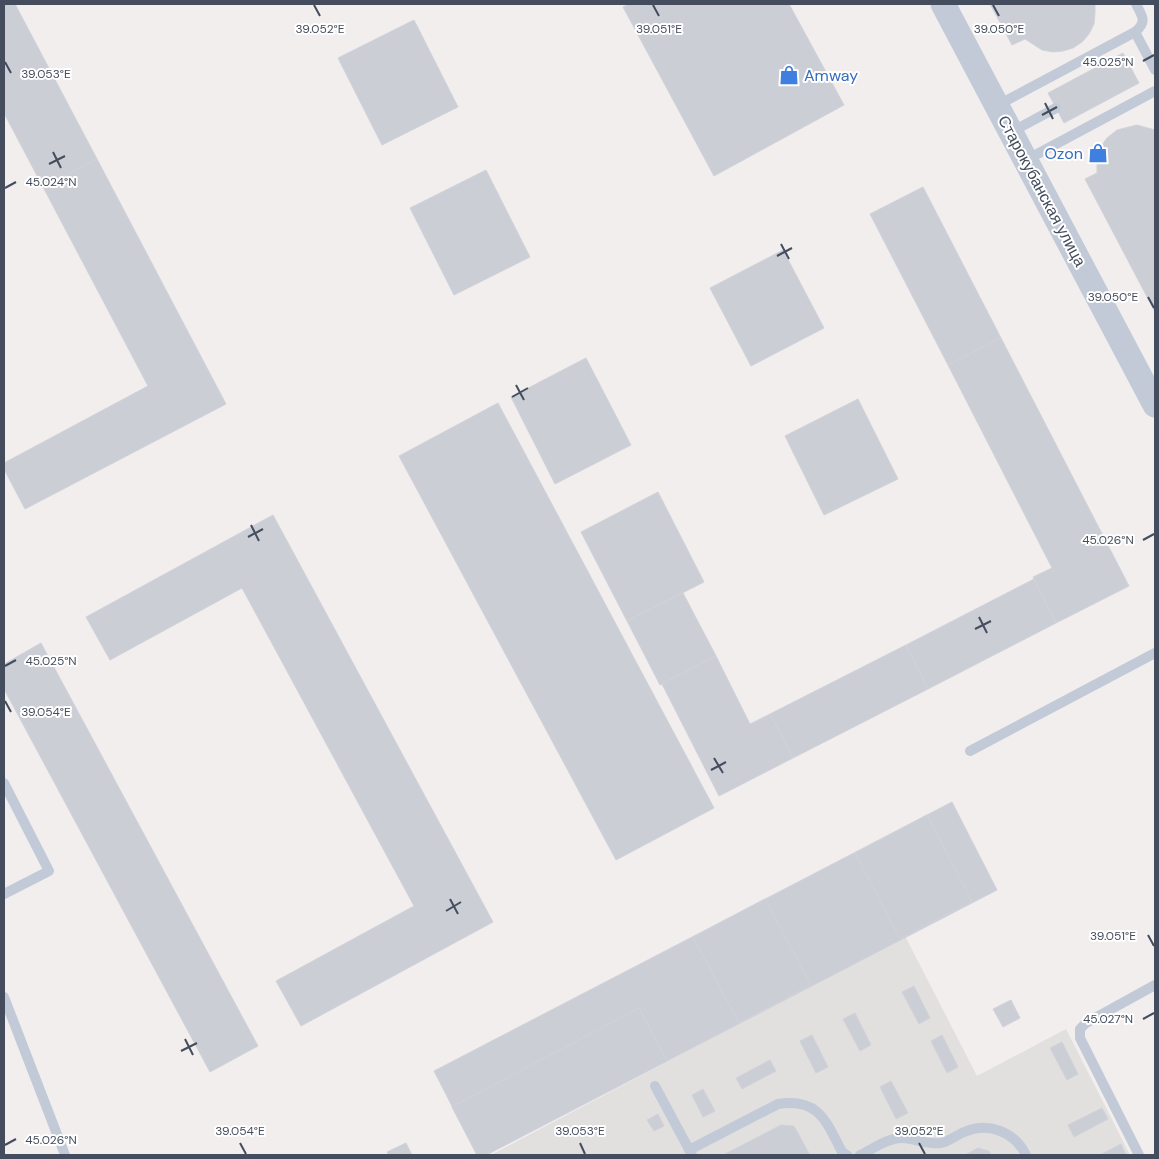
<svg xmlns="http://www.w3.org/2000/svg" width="1159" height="1159" viewBox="0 0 1159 1159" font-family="'DM Sans',sans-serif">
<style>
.education{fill:#e2dfdf}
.building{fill:#ccced6;stroke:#d1d2da}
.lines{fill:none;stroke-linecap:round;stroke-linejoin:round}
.service{stroke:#c2cad7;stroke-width:10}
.tertiary{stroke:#c2cad7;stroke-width:25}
.ticks{fill:none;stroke:#444d5d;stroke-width:2}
.labels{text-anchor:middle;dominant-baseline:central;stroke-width:4;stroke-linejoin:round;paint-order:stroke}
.shop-label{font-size:16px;fill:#366cbe;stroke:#fff;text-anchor:start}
.street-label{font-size:16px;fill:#444d5d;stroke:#fff}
.ticks-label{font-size:12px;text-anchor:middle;fill:#444d5d;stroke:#fff;stroke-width:4;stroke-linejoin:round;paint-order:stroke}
</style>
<rect width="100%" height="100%" fill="#f1eeed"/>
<path class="education" d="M905,936L977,1076L1066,1029L1130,1155H491Z"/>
<g class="building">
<path d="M4,4H15L97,159L43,187L4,113Z"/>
<path d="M629,4H789L844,105L714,176L623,7Z"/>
<path d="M990,4H1095V13L1094,24L1089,34L1082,42L1073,48L1063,51L1053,52L1042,50L1025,39L1012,45Z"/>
<path d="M414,20L458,107L382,145L338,58Z"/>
<path d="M1123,53L1139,83L1064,123L1048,93Z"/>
<path d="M1137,125L1155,130V312L1085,179L1097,173V160L1100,148L1107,138L1117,130Z"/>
<path d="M97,159L226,404L25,509L4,469V463L148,386L43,187Z"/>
<path d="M486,170L530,257L454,295L410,208Z"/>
<path d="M923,187L1001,338L948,365L870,214Z"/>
<path d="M783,250L824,328L751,366L710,288Z"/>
<path d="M1001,338L1129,586L1056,623L1033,577L1052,568L948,365Z"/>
<path d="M586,358L631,445L555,484L511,397Z"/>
<path d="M858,399L898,479L824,515L785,436Z"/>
<path d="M498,403L714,808L616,860L399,456Z"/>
<path d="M658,492L704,582L627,621L581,532Z"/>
<path d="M273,515L493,922L301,1026L276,981L414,906L242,588L110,660L86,617Z"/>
<path d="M1034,579L1056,623L928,689L906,645Z"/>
<path d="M683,593L716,656L660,685L627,621Z"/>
<path d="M41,643L258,1046L210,1072L4,689V664Z"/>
<path d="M906,645L928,689L793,758L770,714Z"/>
<path d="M716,656L750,724L770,714L793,758L719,796L662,684Z"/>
<path d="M952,802L997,890L486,1155H477L434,1071Z"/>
<path d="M927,815L972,901L900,939L855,853Z"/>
<path d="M765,899L811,985L739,1023L693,937Z"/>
<path d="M914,986L930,1018L919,1024L902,992Z"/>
<path d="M1011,1000L1020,1018L1003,1027L993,1009Z"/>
<path d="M639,1008L667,1061L486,1155H477L452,1107Z"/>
<path d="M855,1013L871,1045L860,1051L843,1019Z"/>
<path d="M812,1035L828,1067L816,1073L800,1041Z"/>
<path d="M942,1035L958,1067L947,1073L931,1041Z"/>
<path d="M1062,1042L1078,1074L1067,1080L1050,1048Z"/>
<path d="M770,1060L776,1071L742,1089L736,1078Z"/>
<path d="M891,1081L908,1113L896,1119L880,1087Z"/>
<path d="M703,1089L715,1111L703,1117L692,1095Z"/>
<path d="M1102,1108L1108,1119L1074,1137L1068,1125Z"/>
<path d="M658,1114L664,1126L654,1131L647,1120Z"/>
<path d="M781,1125L794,1126L810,1155H723Z"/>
<path d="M406,1143L412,1155H389L387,1152Z"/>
<path d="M1121,1144L1126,1155H1100Z"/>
<path d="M978,1148L989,1151L991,1155H965Z"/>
</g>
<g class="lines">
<g class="service">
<path d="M1135,32L1155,70"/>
<path d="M998,105L1135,32C1147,22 1143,17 1136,4"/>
<path d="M1011,132L1056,108"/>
<path d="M1026,160L1155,91"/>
<path d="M970,751L1155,653"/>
<path d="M4,783L49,871L4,894"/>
<path d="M4,997L65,1155"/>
<path d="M655,1086L692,1155"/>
<path d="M689,1150L778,1104C819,1098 826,1121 842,1152L847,1155"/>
<path d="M860,1155C873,1149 889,1137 903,1138C916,1139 928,1145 941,1143C948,1142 955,1136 962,1133C987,1121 1014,1131 1026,1155"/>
<path d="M1139,1155L1080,1038V1029L1086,1023L1155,985"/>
</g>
<path class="tertiary" d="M943,4L1155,405"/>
</g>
<path class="ticks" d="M314,5L320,16M653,5L659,16M993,5L999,16M1143,61L1154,55M5,62L11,73M1045,103L1053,119M1042,115L1057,107M53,152L61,168M49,164L65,156M5,188L16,182M781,244L789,259M777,256L792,248M1148,297L1154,308M516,385L524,400M512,397L528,388M251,525L259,541M248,537L263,529M1143,540L1154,534M979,617L987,633M975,629L991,621M5,666L16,660M5,701L11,712M714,758L723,773M711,770L726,762M450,899L458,914M446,911L461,902M1148,935L1154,946M1143,1019L1154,1013M185,1039L193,1055M181,1051L197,1043M240,1143L246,1154M580,1143L585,1154M919,1143L925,1154M5,1145L16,1139"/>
<defs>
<symbol id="shop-bare" viewBox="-9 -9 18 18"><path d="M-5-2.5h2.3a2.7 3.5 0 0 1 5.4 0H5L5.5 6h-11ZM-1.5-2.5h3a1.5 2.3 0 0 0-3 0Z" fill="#3f7fe0" stroke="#fff" stroke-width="2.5" paint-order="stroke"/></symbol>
</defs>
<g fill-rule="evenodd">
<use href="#shop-bare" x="775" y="61" width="28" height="28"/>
<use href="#shop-bare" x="1084" y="139" width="28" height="28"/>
</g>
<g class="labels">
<g class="shop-label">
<text x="804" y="75">Amway</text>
<text x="1083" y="153" text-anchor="end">Ozon</text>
</g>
<g class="street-label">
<text transform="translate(1042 191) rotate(62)">Старокубанская улица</text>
</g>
</g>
<g class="ticks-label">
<text x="659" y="33">39.051°E</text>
<text x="999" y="33">39.050°E</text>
<text x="320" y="33">39.052°E</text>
<text x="1108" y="66">45.025°N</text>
<text x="46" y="78">39.053°E</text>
<text x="51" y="186">45.024°N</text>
<text x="1113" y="301">39.050°E</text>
<text x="1108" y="544">45.026°N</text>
<text x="51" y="665">45.025°N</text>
<text x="46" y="716">39.054°E</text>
<text x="1113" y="940">39.051°E</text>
<text x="1108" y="1023">45.027°N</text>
<text x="240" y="1135">39.054°E</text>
<text x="580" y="1135">39.053°E</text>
<text x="919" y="1135">39.052°E</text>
<text x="51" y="1144">45.026°N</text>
</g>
<rect width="1159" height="1159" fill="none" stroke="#444d5d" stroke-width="10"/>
</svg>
